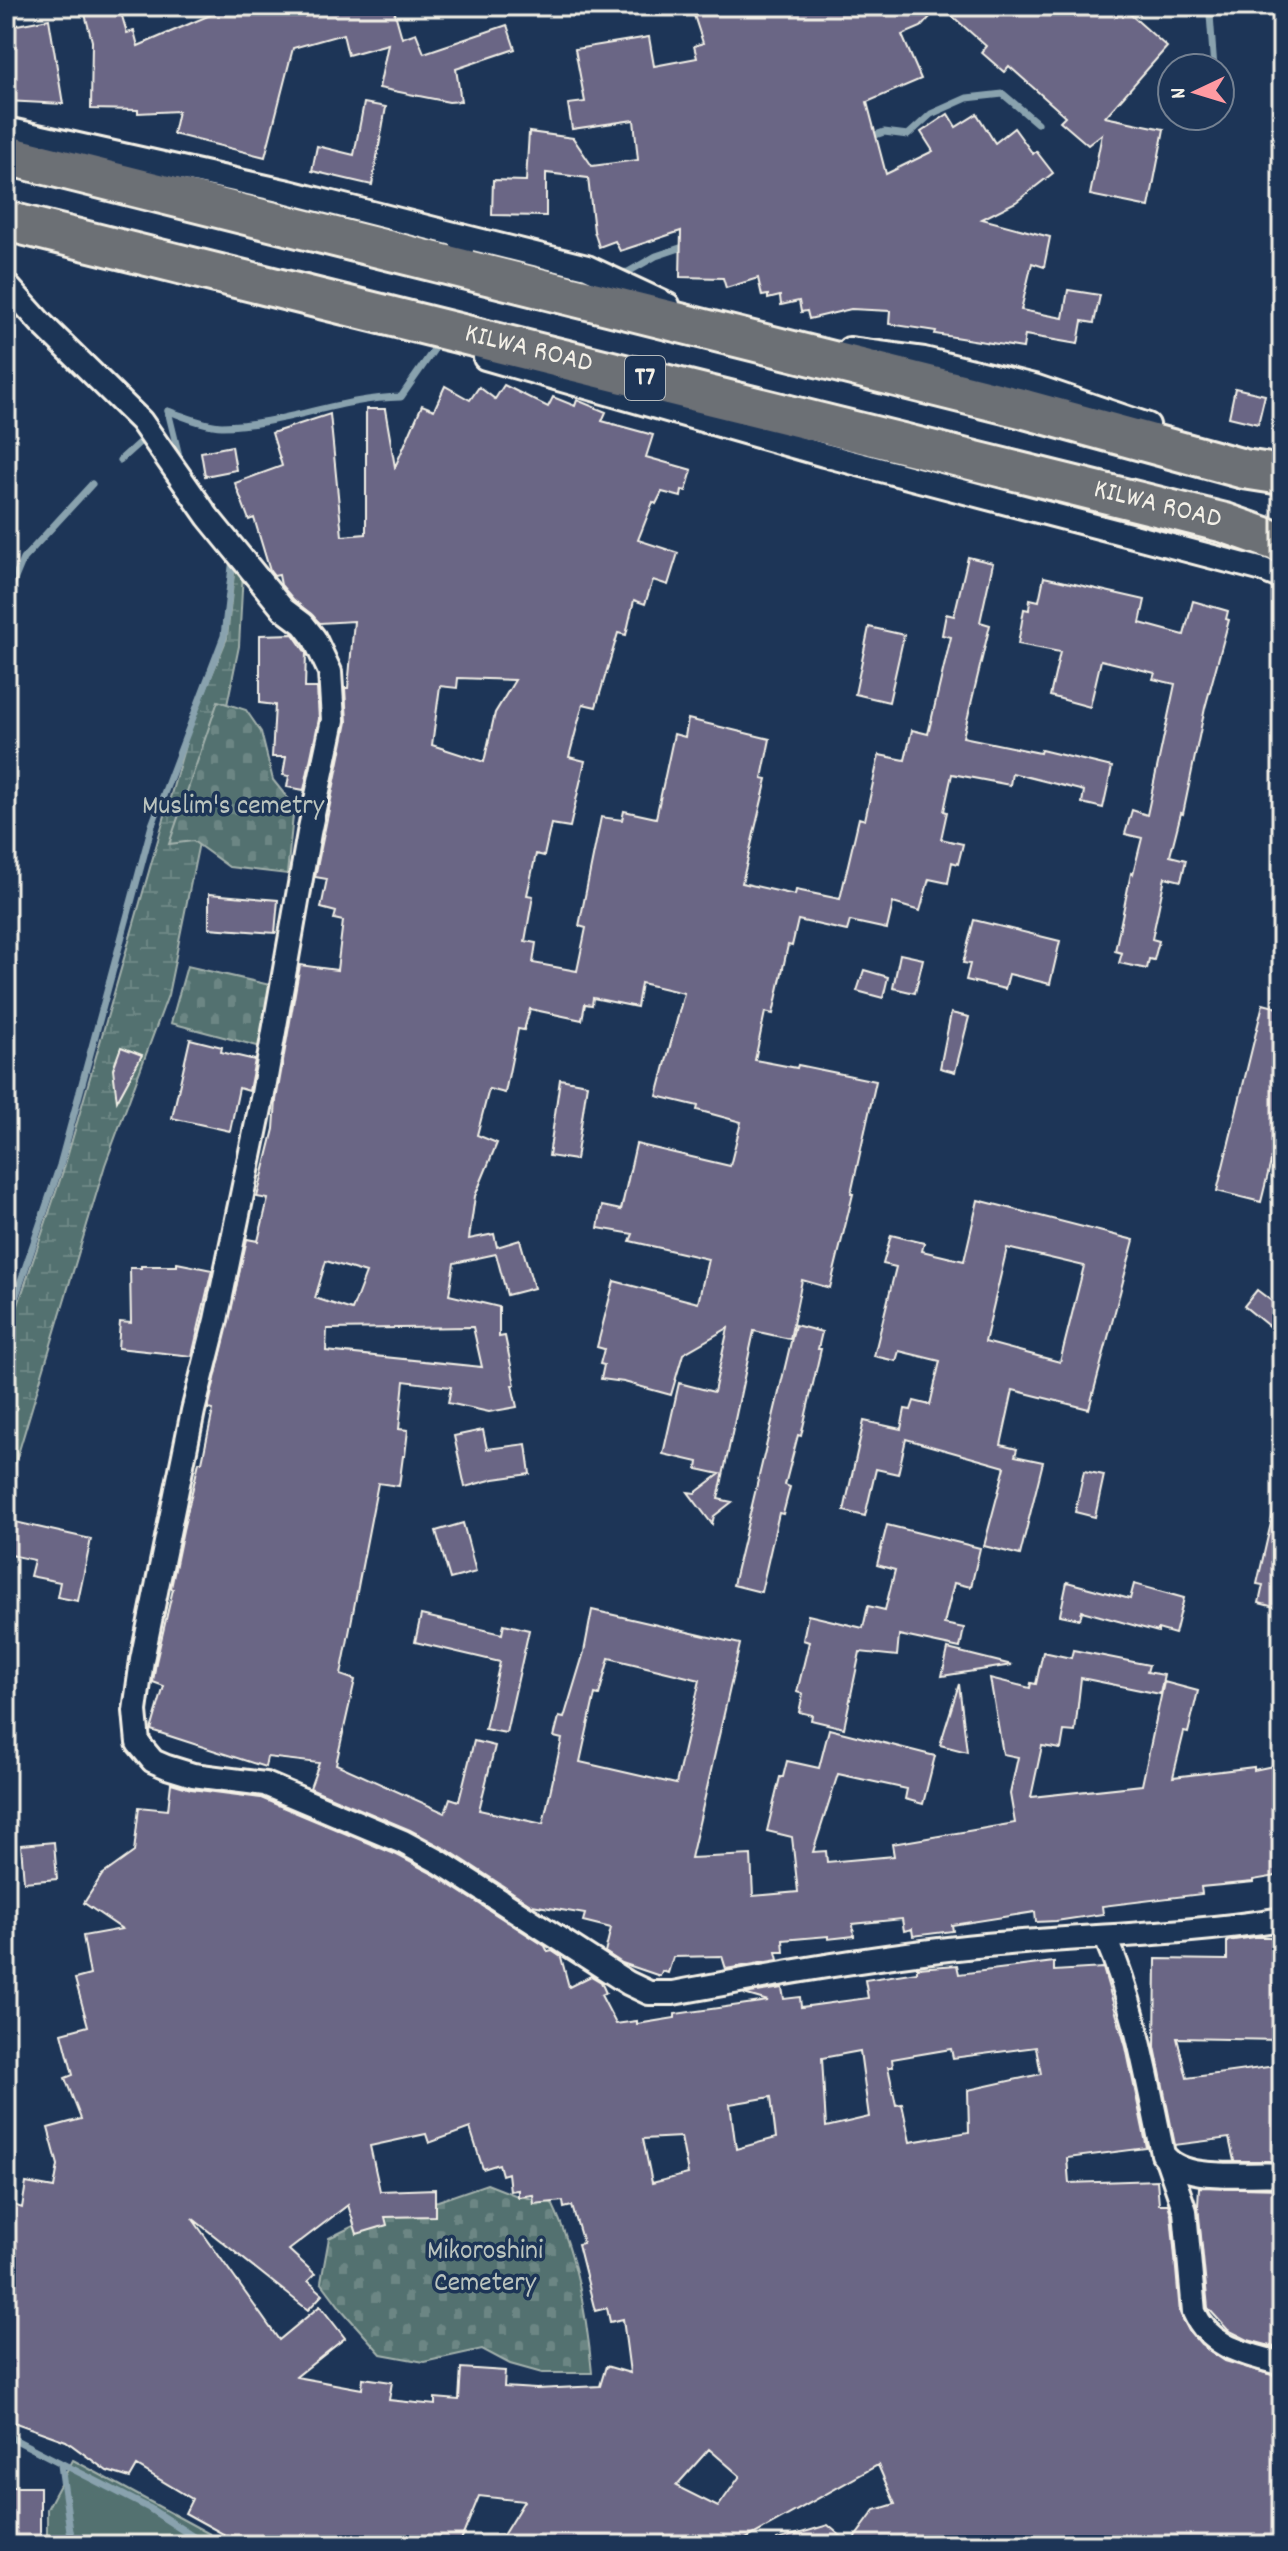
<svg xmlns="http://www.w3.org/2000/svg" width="1288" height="2551" viewBox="0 0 1288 2551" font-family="Dekko,sans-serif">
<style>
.wetland{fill:url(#wetland-marsh);stroke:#a3b1ac;stroke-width:2}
.cemetery{fill:url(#cemetery-stones);stroke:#a3b1ac;stroke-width:2}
.green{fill:#527170;stroke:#a3b1ac;stroke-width:2}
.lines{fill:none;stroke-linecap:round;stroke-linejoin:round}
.stream{stroke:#89a2ae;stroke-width:7}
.building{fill:#6a6685;stroke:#f4f1e8;stroke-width:2;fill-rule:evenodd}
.minor-casing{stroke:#f4f1e8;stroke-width:28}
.trunk-casing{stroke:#f4f1e8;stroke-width:44}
.minor{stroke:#1d3557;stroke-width:22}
.trunk{stroke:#6c6f75;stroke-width:38}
.labels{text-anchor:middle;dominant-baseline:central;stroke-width:7;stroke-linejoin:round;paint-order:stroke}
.shield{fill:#1d3557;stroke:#b4b9bc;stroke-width:2}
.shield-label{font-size:26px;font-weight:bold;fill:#f4f1e8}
.street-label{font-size:28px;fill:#f4f1e8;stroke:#1d3557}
.park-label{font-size:28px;fill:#bbc4be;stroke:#1d3557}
</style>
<defs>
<pattern id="wetland-marsh" width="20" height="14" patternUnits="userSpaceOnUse" patternTransform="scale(2)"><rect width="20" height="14" fill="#527170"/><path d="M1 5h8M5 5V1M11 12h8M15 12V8" fill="none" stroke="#6c8684"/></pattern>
<pattern id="cemetery-stones" width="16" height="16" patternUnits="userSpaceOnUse" patternTransform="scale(2)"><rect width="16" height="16" fill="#527170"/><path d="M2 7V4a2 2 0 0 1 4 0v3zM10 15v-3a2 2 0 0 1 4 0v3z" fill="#6c8684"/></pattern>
</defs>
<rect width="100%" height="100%" fill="#1d3557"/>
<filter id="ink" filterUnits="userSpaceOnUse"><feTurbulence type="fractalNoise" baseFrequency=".0125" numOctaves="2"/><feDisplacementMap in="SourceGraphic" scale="16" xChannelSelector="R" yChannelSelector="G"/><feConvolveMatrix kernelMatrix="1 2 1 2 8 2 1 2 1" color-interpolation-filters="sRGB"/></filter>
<g filter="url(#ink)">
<path class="wetland" d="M237,546L244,553L239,646L168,995L105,1165L6,1494V1341L64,1168L190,728L227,638Z"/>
<g class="cemetery">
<path d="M218,701L246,710L261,732L273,780L294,806L287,874L229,867L193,841L169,844Z"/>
<path d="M187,966L270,985L261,1047L171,1023Z"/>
<path d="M487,2184L515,2195L552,2203C577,2255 587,2316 592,2373H542L510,2364L482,2349L424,2362L381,2354L342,2310L321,2282L329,2238L388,2209L438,2201Z"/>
</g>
<path class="green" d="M73,2460L230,2545H47V2509Z"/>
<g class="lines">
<g class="stream">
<path d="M1214,68L1210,15L1215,6"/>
<path d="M867,138L884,132L908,135L931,114L967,98L1003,94L1037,123"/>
<path d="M617,273L628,272L656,256L689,245"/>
<path d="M168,411L181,464"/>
<path d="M169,415L168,411C184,416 205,426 222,426C284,425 338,398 401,397L433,351"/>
<path d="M120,460L141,441"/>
<path d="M6,600L23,559L92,484"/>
<path d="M6,1325L60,1165L152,825L224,636L233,558"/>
<path d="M6,2435L149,2508L201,2542L221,2545"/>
<path d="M61,2465L70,2531L76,2545"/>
</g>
</g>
<g class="building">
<path d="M99,6H119L127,33L134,31L138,46L231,6H393L402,38L416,33L424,53L507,25L515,49L456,69L461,101L449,102L379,88L388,44L348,55L343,34L293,48L265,157L173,134L178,111L138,113V110L91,109L92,41L84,10Z"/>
<path d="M691,6H940L921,27L902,35L921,79L867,102L886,174L933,151L921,132L948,114L956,127L977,114L995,143L1014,128L1033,154L1036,151L1053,173L1016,202L982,219L1050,237L1044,267L1032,263L1021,310L1063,318L1068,290L1100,295L1094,323L1082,321L1078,344L1025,335L1023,348L935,334L936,331L889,324L890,311L851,309L809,319L807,311L801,312L799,301L781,305L780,296L768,299V295L762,296L758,278L726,288L723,278L680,277L681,231L620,251L615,241L599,247L594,231L588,178L546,173V216L492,215L493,180L526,181L529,132L573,138L592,166L638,160L634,120L572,129L568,104L585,102L575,49L649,37L654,66L697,58L694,46L703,43Z"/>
<path d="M941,6H1121L1167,47L1105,117L1164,129L1149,207L1090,195L1102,134L1088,145L1060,121L1065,116L1009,66L1004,72L981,52L986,46Z"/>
<path d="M49,19L63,104L6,101V27Z"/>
<path d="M364,103L386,107L372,185L312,171L317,146L354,155Z"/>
<path d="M504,385L548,407L553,397L575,406L577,400L606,412L602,421L653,435L646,457L692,470L686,491L682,490L681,497L662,492L656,504L653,502L638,540L678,553L668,585L653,580L645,604L634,600L626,635L618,633L596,707L583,704L569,757L585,761L570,827L551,824L544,856L536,854L527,895L533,896L525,941L536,943L533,963L577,971L586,928L579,926L601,817L622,820L624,811L656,818L674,734L685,737L688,719L770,739L762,778L767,779L742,883L795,895L796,890L840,899L859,818L865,820L879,755L905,760L912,730L928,734L951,637L942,635L946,614L954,616L968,557L993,563L980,622L990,625L963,737L1040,753L1041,750L1112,767L1103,808L1082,803L1084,791L1012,773L1010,785L952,774L944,811L947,812L941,839L963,844L958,864L952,862L948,883L929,879L920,911L893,903L887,929L850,921L847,931L798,920L792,946L788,945L773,1014L765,1012L755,1060L797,1068L798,1065L876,1081L851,1194H853L830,1288L802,1280L790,1339L754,1331L718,1499L732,1502L714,1516L712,1524L688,1492L695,1493L720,1474L697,1469L698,1462L663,1454L679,1383L714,1392L728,1328L683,1354L671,1395L624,1382L601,1379L604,1365L600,1364L604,1349L597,1347L614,1281L698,1303L708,1259L630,1241L633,1234L598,1228L602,1206L621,1210L636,1144L730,1166L741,1122L697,1110L698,1106L657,1096L684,993L641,983L637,1007L593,998L592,1005L585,1004L582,1020L530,1009L524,1030L518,1029L505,1093L489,1089L477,1135L497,1143L475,1196L469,1239L494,1234L497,1247L520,1240L534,1288L507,1295L496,1254L454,1263L449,1295L499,1307V1337L505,1336L515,1385H512L517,1407L489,1412L448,1403L451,1387L404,1381L399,1429L408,1430L405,1456H403L399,1486L378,1483L341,1675L355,1680L336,1764L445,1813L450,1798L459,1801L474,1741L495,1746L479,1810L543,1824L562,1739L554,1737L559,1717L564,1718L584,1652L592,1610L740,1644L691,1858L751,1855L753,1896L798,1892L792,1837L767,1831L780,1777H783L787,1761L819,1768L829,1729L935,1756L923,1804L905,1799L907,1789L838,1774L813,1852L826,1851L827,1862L894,1856L892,1844L1015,1823L1010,1794L1018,1757L1003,1754L990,1678L1030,1688L1031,1683L1036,1684L1043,1652L1071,1658L1073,1650L1149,1665L1147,1672L1164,1675L1160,1694L1081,1678L1075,1732L1064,1731L1061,1749L1042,1746L1031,1797L1142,1785L1164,1682L1198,1691L1188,1733L1184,1732L1173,1777L1254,1767V1770L1282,1764V1875L1253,1880V1882L1201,1887L1202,1894L1102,1906L1103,1914L1056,1921L1036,1922L1035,1912L952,1925L953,1931L913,1936L912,1929L904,1931L902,1919L853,1924L854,1936L828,1939V1936L783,1940L784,1952H776L778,1960L726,1969L722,1956L673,1957L668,1973L662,1971L660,1976L622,1963L605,1952L611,1928L583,1921L585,1914L532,1905L448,1850L410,1830L310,1788L319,1763L267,1757L265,1767L151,1730L164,1686L153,1682L156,1662L173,1589L171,1588L183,1530L199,1462H202L213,1410L208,1409L247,1239L258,1241L268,1199L257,1197L274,1129L276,1100L300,965L337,970L343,921L334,919L336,912L321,908L327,879L315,877L347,722L345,688H348L354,621L320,623L293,599L281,585L279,575L274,576L270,571L254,518L249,520L235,483L282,466L272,433L330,414L342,536L366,534V409H385L395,467L422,405L434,410L445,386L470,400L479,387L495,399ZM458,678L515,680L495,713L484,762L432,745L440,686L457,688ZM326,1261L366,1273L352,1310L315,1298ZM473,1327L482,1367L326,1351L327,1329ZM609,1658L700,1680L676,1784L580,1762L595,1694L599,1695Z"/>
<path d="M1235,388L1265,395L1258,424L1229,417Z"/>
<path d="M232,446L236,470L205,476L201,452Z"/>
<path d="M1044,577L1145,600L1140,623L1184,635L1193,601L1228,611L1226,619L1229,620L1205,708L1183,814L1181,813L1170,856L1186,860L1181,881L1165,877L1152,939L1159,941L1154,960L1149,959L1147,969L1119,963L1122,953L1115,951L1131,873L1133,874L1142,838L1125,834L1132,810L1147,815L1175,684L1153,679L1155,673L1101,660L1090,707L1050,696L1060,652L1018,644L1024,609L1029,610L1030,599L1039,601Z"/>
<path d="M869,627L904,635L889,702L855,694Z"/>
<path d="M293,634L306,653L305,688H317L319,719L304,790L287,787L289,776L283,775L286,757H272L275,705L260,703V635Z"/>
<path d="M209,894L278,900L275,933L209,928Z"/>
<path d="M974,920L1060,941L1050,984L1009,974L1005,989L966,980L970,964L963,963Z"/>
<path d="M900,954L923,959L915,993L893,988Z"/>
<path d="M864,970L888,977L883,998L857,991Z"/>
<path d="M1263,1004L1282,1009V1117L1261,1202L1217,1191Z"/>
<path d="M951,1013L969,1017L955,1072L940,1068Z"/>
<path d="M190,1039L222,1047L221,1052L255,1060L249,1091L239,1088L230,1131L172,1118Z"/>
<path d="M121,1047L142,1055L117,1101L113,1069Z"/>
<path d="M560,1079L587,1084L576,1160L549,1156Z"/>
<path d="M978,1200L1134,1240L1089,1409L1013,1390L1001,1445L1017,1449L1015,1456L1043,1462L1020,1555L984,1546L1005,1467L906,1439L898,1474L876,1469L865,1516L844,1511L864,1421L901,1429L905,1409L911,1410L914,1401L930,1405L940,1361L899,1351L896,1361L874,1356L896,1267L883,1264L891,1235L924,1243L922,1251L964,1261ZM1007,1248L1084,1266L1060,1362L985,1342Z"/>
<path d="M177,1263L212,1270L192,1356L118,1348L120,1322L131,1323L130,1268H141V1266H177Z"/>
<path d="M1257,1290L1282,1309V1337L1244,1306Z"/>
<path d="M795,1325L822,1332L818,1349H821L801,1436L798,1435L785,1485L790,1487L783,1514L779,1513L761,1592L733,1585Z"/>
<path d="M483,1430L487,1449L526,1444L530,1474L494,1479L465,1487L454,1436Z"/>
<path d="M1084,1471L1104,1475L1095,1517L1075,1512Z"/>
<path d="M1274,1510H1282V1609L1259,1603L1263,1585L1257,1584Z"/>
<path d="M6,1520L91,1539L78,1601L57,1597L60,1582L30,1576L34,1560L6,1554Z"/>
<path d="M463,1523L476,1572L450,1579L436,1531Z"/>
<path d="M887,1525L980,1548L971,1587L954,1583L944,1624L964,1628L960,1648L899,1635L897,1656L860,1652L844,1728L811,1720L812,1715L799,1712L803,1694L797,1692L809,1642L803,1640L808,1615L863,1628L868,1606L885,1610L895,1570L877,1565Z"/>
<path d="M1067,1582L1130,1599L1134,1584L1184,1598L1175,1634L1158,1629V1632L1082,1611L1080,1619L1060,1615Z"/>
<path d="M421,1615L502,1634L504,1624L529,1630L506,1733L485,1729L500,1662L415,1642Z"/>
<path d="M948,1649L1012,1665L942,1676Z"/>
<path d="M959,1684L967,1752L940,1745Z"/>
<path d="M171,1783L191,1789L261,1798L397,1855L433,1874L545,1946L548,1952L552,1951L561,1957L569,1987L591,1976L601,1982L606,1993L601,1995L616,2024L637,2021V2024L675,2018V2014L768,2001L744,1994L782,1988L784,1999L800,1997L801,2007L868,1998L865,1980L917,1972V1968L957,1965L959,1974L1054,1962V1971L1103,1968L1126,2047L1147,2148L1067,2158L1069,2183L1157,2180L1159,2204H1168L1171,2214L1180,2313L1189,2331L1201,2345L1225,2361L1282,2378V2536L1277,2535L1276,2545H777V2540L828,2525L850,2544L875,2510L895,2504L878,2465L735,2545H513L502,2537L524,2501L479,2496L459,2545H243L185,2513L192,2499L137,2466L130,2478L107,2471L66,2441L10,2421L6,2416V2202L22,2208L26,2183L54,2188L58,2165L48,2128L81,2119L65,2078L73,2075L62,2033L88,2026L75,1979L90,1975L83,1936L122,1929L84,1903L102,1875L134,1852L139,1807L168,1810ZM1036,2047L1041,2074L968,2090L969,2132L910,2142L902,2104L896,2105L888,2067H893L892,2059L951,2049L953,2058ZM860,2051L869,2117L826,2127L822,2058ZM771,2097L776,2138L736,2149L730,2104ZM470,2128L483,2169L499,2164L502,2175L508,2173L510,2191L518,2190V2197L533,2195L534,2204L563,2201L564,2208L572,2206L583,2243L578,2244L595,2311L607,2308L610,2322L623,2319L630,2373L606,2366L600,2386L536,2389L504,2387L505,2371L461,2368L459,2400L435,2398V2405L389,2400L392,2382L363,2378L362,2389L296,2377L345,2338L320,2306L279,2340L192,2218L308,2310L323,2294L308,2281L315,2274L289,2250L348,2205L357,2234L387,2225L385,2217L435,2216V2189L380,2191L370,2146L426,2134L429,2143ZM681,2137L688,2174L652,2183L643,2139ZM709,2449L740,2476L718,2507L676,2486Z"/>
<path d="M54,1842L57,1879L24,1882L21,1845Z"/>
<path d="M1255,1937H1282V2040L1177,2038L1187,2078L1282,2065V2161H1234L1229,2138L1175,2145L1155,2047L1156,1959L1227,1960V1941Z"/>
<path d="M1199,2187L1282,2189V2349L1248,2340L1228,2330L1208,2308L1198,2206Z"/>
<rect x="9" y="2487" width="31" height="58"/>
</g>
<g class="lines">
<defs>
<g id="minor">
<path d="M6,129L289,192L462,236V250"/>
<path d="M462,236L587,267L668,305"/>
<path d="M6,284L40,322L141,421L208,517L283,609L303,624L314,638L330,672L333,720L309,833L263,1094L216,1320L193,1411L142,1660L135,1711L138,1743L153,1761L167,1767L193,1775L265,1784L403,1842L440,1862L628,1983L649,1993H673C776,1974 881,1955 986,1945C1084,1936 1184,1935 1282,1919"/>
<path d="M849,349L924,359L1034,386L1148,425"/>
<path d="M485,358L824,455L1263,570L1282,578"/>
<path d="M1106,1938C1136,2007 1147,2080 1163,2154C1184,2184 1248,2172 1282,2175"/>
<path d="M1168,2162L1185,2211L1194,2312C1211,2349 1247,2354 1282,2364"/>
</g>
<g id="trunk">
<path d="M6,155L1025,409L1244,469L1282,475"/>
<path id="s1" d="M6,221L1225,523L1282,543"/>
</g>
</defs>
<use href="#minor" class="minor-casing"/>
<use href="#trunk" class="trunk-casing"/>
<use href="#minor" class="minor"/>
<use href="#trunk" class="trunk"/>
</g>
</g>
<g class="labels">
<rect class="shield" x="625" y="356" width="40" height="44" rx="6"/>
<g class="shield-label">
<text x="645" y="378">T7</text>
</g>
<g class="street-label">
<text stroke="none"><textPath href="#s1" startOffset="538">KILWA ROAD</textPath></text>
<text stroke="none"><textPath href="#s1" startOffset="1186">KILWA ROAD</textPath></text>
</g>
<g class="park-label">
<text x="233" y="808">Muslim's cemetry</text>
<text x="485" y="2253">Mikoroshini<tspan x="485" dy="32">Cemetery</tspan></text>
</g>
</g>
<rect width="1288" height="2551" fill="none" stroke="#1d3557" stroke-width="32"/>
<rect x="16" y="16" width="1256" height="2519" fill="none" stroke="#f4f1e8" stroke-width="3" filter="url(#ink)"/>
<g transform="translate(1196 92) rotate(266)"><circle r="38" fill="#1d3557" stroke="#738091" stroke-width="2"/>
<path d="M0-6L14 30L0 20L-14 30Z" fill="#ff9aa2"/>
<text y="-12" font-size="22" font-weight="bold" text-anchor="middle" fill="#f4f1e8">N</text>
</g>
</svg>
